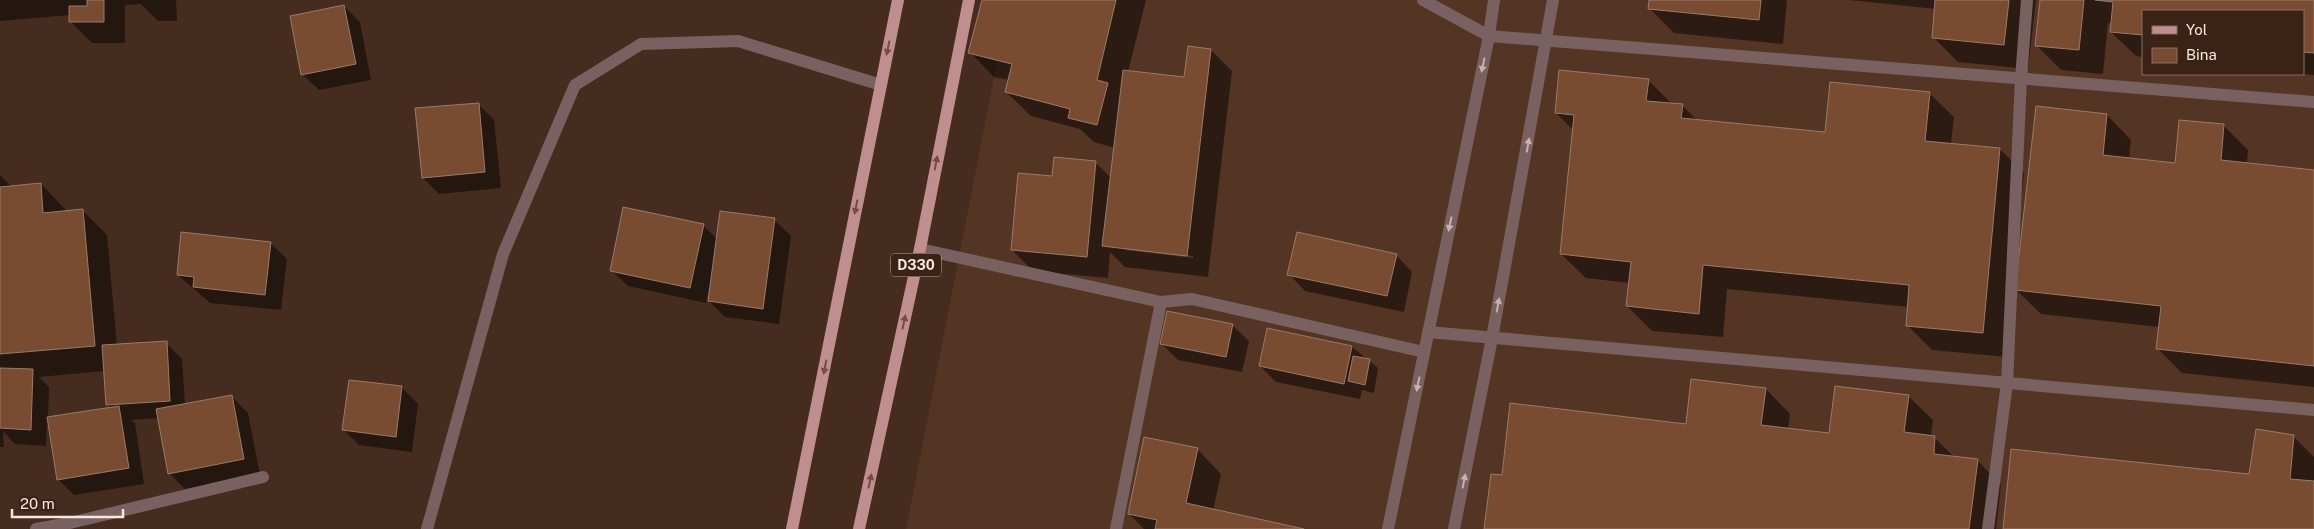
<svg xmlns="http://www.w3.org/2000/svg" width="2314" height="529" viewBox="0 0 2314 529" font-family="'Public Sans',sans-serif">
<style>
.built{fill:#543423;fill-rule:evenodd}
.shadow{fill:#0007;fill-rule:evenodd}
.building{fill:#794c32;stroke:#987b6b}
.lines{fill:none;stroke-linecap:round;stroke-linejoin:round}
.service{stroke:#7a6161;stroke-width:12}
.minor{stroke:#7a6161;stroke-width:12}
.primary{stroke:#c08e8e;stroke-width:12}
.oneway{fill:#704d45}
.oneway2{fill:#c6b1ac}
.labels{text-anchor:middle;dominant-baseline:central;stroke-width:4;stroke-linejoin:round;paint-order:stroke}
.shield{fill:#3a2214;stroke:#bfaca1;stroke-width:1}
.shield-label{font-size:14px;font-weight:bold;fill:#f8e7de}
</style>
<rect width="100%" height="100%" fill="#452c1e"/>
<path class="built" d="M1009,0H2314V529H906ZM2143,11H2303V74H2143Z"/>
<g class="shadow">
<path d="M0,0H176L177,21H158L141,4L125,5V43H92L71,22L70,15L0,21Z"/>
<path d="M983,0H1146L1128,72L1185,79L1211,50L1232,71L1208,277L1125,267L1110,252L1108,278L1033,271L1012,250L1053,178L1095,162L1112,179L1115,148L1094,142L1080,129L1031,116L1006,92L1009,80L994,77L970,52ZM1125,248L1193,256V258L1125,250Z"/>
<path d="M1650,0H1787L1783,44L1674,33L1649,8Z"/>
<path d="M1849,0H2036L2028,69L1958,62L1933,37L1936,9Z"/>
<path d="M2041,0H2314V75L2303,74V11H2143V57L2136,56L2111,32L2112,23H2108L2103,74L2061,70L2037,46Z"/>
<path d="M344,6L360,22L371,80L319,90L302,74Z"/>
<path d="M1648,80L1673,105H1682L1698,121L1826,133L1929,93L1954,117L1951,144L2000,149L2024,173L2007,357L1932,350L1907,325L1909,307L1727,289L1723,337L1652,331L1627,306L1630,283L1586,278L1561,254L1574,131L1556,113Z"/>
<path d="M478,104L494,120L501,188L439,194L423,178Z"/>
<path d="M2107,115L2131,140L2129,159L2176,164L2180,121L2224,126L2248,150L2247,164L2314,171V387L2182,373L2157,348L2159,327L2041,314L2016,290Z"/>
<path d="M0,175L12,187L41,184L65,209L66,212L83,211L107,235L117,346L166,343L182,359L185,405L232,397L248,413L260,475L185,489L169,473L159,418L131,420L135,423L144,484L74,495L58,479L47,420L46,446L15,444L3,431L4,447H0ZM105,371L107,404L111,408L48,419L49,387L39,377Z"/>
<path d="M774,220L791,236L779,324L725,317L709,301L711,289L709,288L706,303L628,286L611,270L703,225L718,240Z"/>
<path d="M270,243L287,259L281,310L210,303L178,275Z"/>
<path d="M1396,255L1412,272L1404,312L1305,291L1289,274Z"/>
<path d="M1232,325L1249,341L1242,372L1178,360L1162,344Z"/>
<path d="M1352,347L1378,368L1374,393L1362,390L1360,399L1276,382L1260,366Z"/>
<path d="M402,388L418,404L412,452L359,445L343,429Z"/>
<path d="M1766,389L1790,414L1788,429L1830,434L1908,396L1933,420L1931,437L1935,438L1955,458L1977,460L2001,485L1996,529H1485L1503,477L1687,426Z"/>
<path d="M2293,436L2314,457V529H2004L2250,475Z"/>
<path d="M1197,449L1221,474L1213,511L1298,529H1144L1129,514Z"/>
</g>
<g class="building">
<path d="M87,0H104V22H69V6H87Z"/>
<path d="M982,0H1116L1097,80L1108,83L1097,125L1068,118L1070,109L1005,92L1012,64L968,53Z"/>
<path d="M1649,0H1761L1759,20L1648,9Z"/>
<path d="M1935,0H2009L2004,45L1932,38Z"/>
<path d="M2040,0H2084L2079,50L2035,46Z"/>
<path d="M2095,0H2314V53L2303,52V11H2143V35L2110,32L2113,2Z"/>
<path d="M344,5L356,64L301,75L290,16Z"/>
<path d="M1188,46L1211,49L1187,256L1102,246L1123,70L1184,77Z"/>
<path d="M1559,70L1649,79L1646,101L1683,104L1681,118L1825,132L1830,82L1930,92L1925,141L2000,148L1983,333L1906,326L1909,285L1703,265L1699,314L1626,306L1631,262L1560,254L1574,115L1555,113Z"/>
<path d="M479,103L485,172L422,178L415,108Z"/>
<path d="M2036,106L2107,114L2103,155L2175,163L2179,120L2224,124L2221,160L2314,170V366L2156,349L2161,306L2015,290Z"/>
<path d="M1054,157L1096,161L1087,257L1011,250L1018,173L1052,176Z"/>
<path d="M41,183L43,213L83,209L95,346L0,354V187Z"/>
<path d="M623,207L704,224L690,288L610,271Z"/>
<path d="M720,211L775,218L763,309L708,301Z"/>
<path d="M181,232L271,242L265,295L193,287L194,277L177,275Z"/>
<path d="M1297,232L1397,254L1387,296L1287,275Z"/>
<path d="M1167,311L1233,324L1226,357L1160,344Z"/>
<path d="M1267,328L1352,346L1344,384L1259,366Z"/>
<path d="M167,341L170,401L106,405L102,345Z"/>
<path d="M1353,356L1370,359L1365,385L1348,381Z"/>
<path d="M0,368L33,369L31,430L0,428Z"/>
<path d="M1691,379L1766,388L1761,425L1829,433L1835,386L1909,395L1904,432L1935,436L1934,454L1978,459L1969,529H1484L1491,474L1502,475L1510,403L1686,424Z"/>
<path d="M349,380L402,386L396,437L342,430Z"/>
<path d="M232,395L244,459L168,474L156,409Z"/>
<path d="M119,406L129,468L57,480L47,417Z"/>
<path d="M2256,429L2294,435L2290,479L2314,481V529H2003L2011,449L2249,474Z"/>
<path d="M1144,437L1198,448L1186,503L1304,529H1155L1157,520L1128,514Z"/>
</g>
<g class="lines">
<g class="service">
<path d="M1423,0L1489,36L2314,102"/>
<path d="M1428,332L2314,410"/>
<path d="M36,529L70,523L263,477"/>
<path d="M427,529L503,254L575,85L641,44L738,41L881,85"/>
<path d="M1116,529L1161,302L1192,299L1424,352"/>
<path d="M1388,529L1489,36L1494,0"/>
<path d="M1454,529L1492,338L1553,0"/>
<path d="M1988,529L2007,383L2021,79L2027,0"/>
</g>
<path class="minor" d="M920,249L1161,302"/>
<g class="primary">
<path d="M792,529L898,0"/>
<path d="M859,529L920,249L969,0"/>
</g>
</g>
<defs><path id="oneway-solid" d="M-6-.8H1V-3.2L6.5 0L1 3.2V.8H-6Z" transform="scale(1.25)"/></defs>
<g class="oneway">
<use href="#oneway-solid" transform="translate(888 48) rotate(101)"/>
<use href="#oneway-solid" transform="translate(936 163) rotate(-79)"/>
<use href="#oneway-solid" transform="translate(856 207) rotate(101)"/>
<use href="#oneway-solid" transform="translate(904 322) rotate(-78)"/>
<use href="#oneway-solid" transform="translate(825 367) rotate(101)"/>
<use href="#oneway-solid" transform="translate(870 481) rotate(-78)"/>
</g>
<g class="oneway2">
<use href="#oneway-solid" transform="translate(1483 65) rotate(102)"/>
<use href="#oneway-solid" transform="translate(1528 145) rotate(-80)"/>
<use href="#oneway-solid" transform="translate(1450 224) rotate(102)"/>
<use href="#oneway-solid" transform="translate(1498 305) rotate(-80)"/>
<use href="#oneway-solid" transform="translate(1418 384) rotate(102)"/>
<use href="#oneway-solid" transform="translate(1464 481) rotate(-79)"/>
</g>
<g class="labels">
<rect class="shield" x="891" y="253.5" width="50" height="23" rx="4"/>
<g class="shield-label">
<text x="916" y="265">D330</text>
</g>
</g>
<rect x="2142" y="10" width="162" height="65" fill="#3a2214" stroke="#867165"/>
<rect x="2152" y="26" width="25" height="8" fill="#c08e8e" stroke="#867165"/>
<text x="2186" y="35" font-size="15" fill="#f8e7de">Yol</text>
<rect x="2152" y="48" width="25" height="15" fill="#794c32" stroke="#867165"/>
<text x="2186" y="60" font-size="15" fill="#f8e7de">Bina</text>
<path d="M12 509v8h111v-8" fill="none" stroke="#f8e7de" stroke-width="2.5"/>
<text x="20" y="509" font-size="15" fill="#f8e7de" stroke="#3a2214" stroke-width="4" paint-order="stroke">20 m</text>
</svg>
